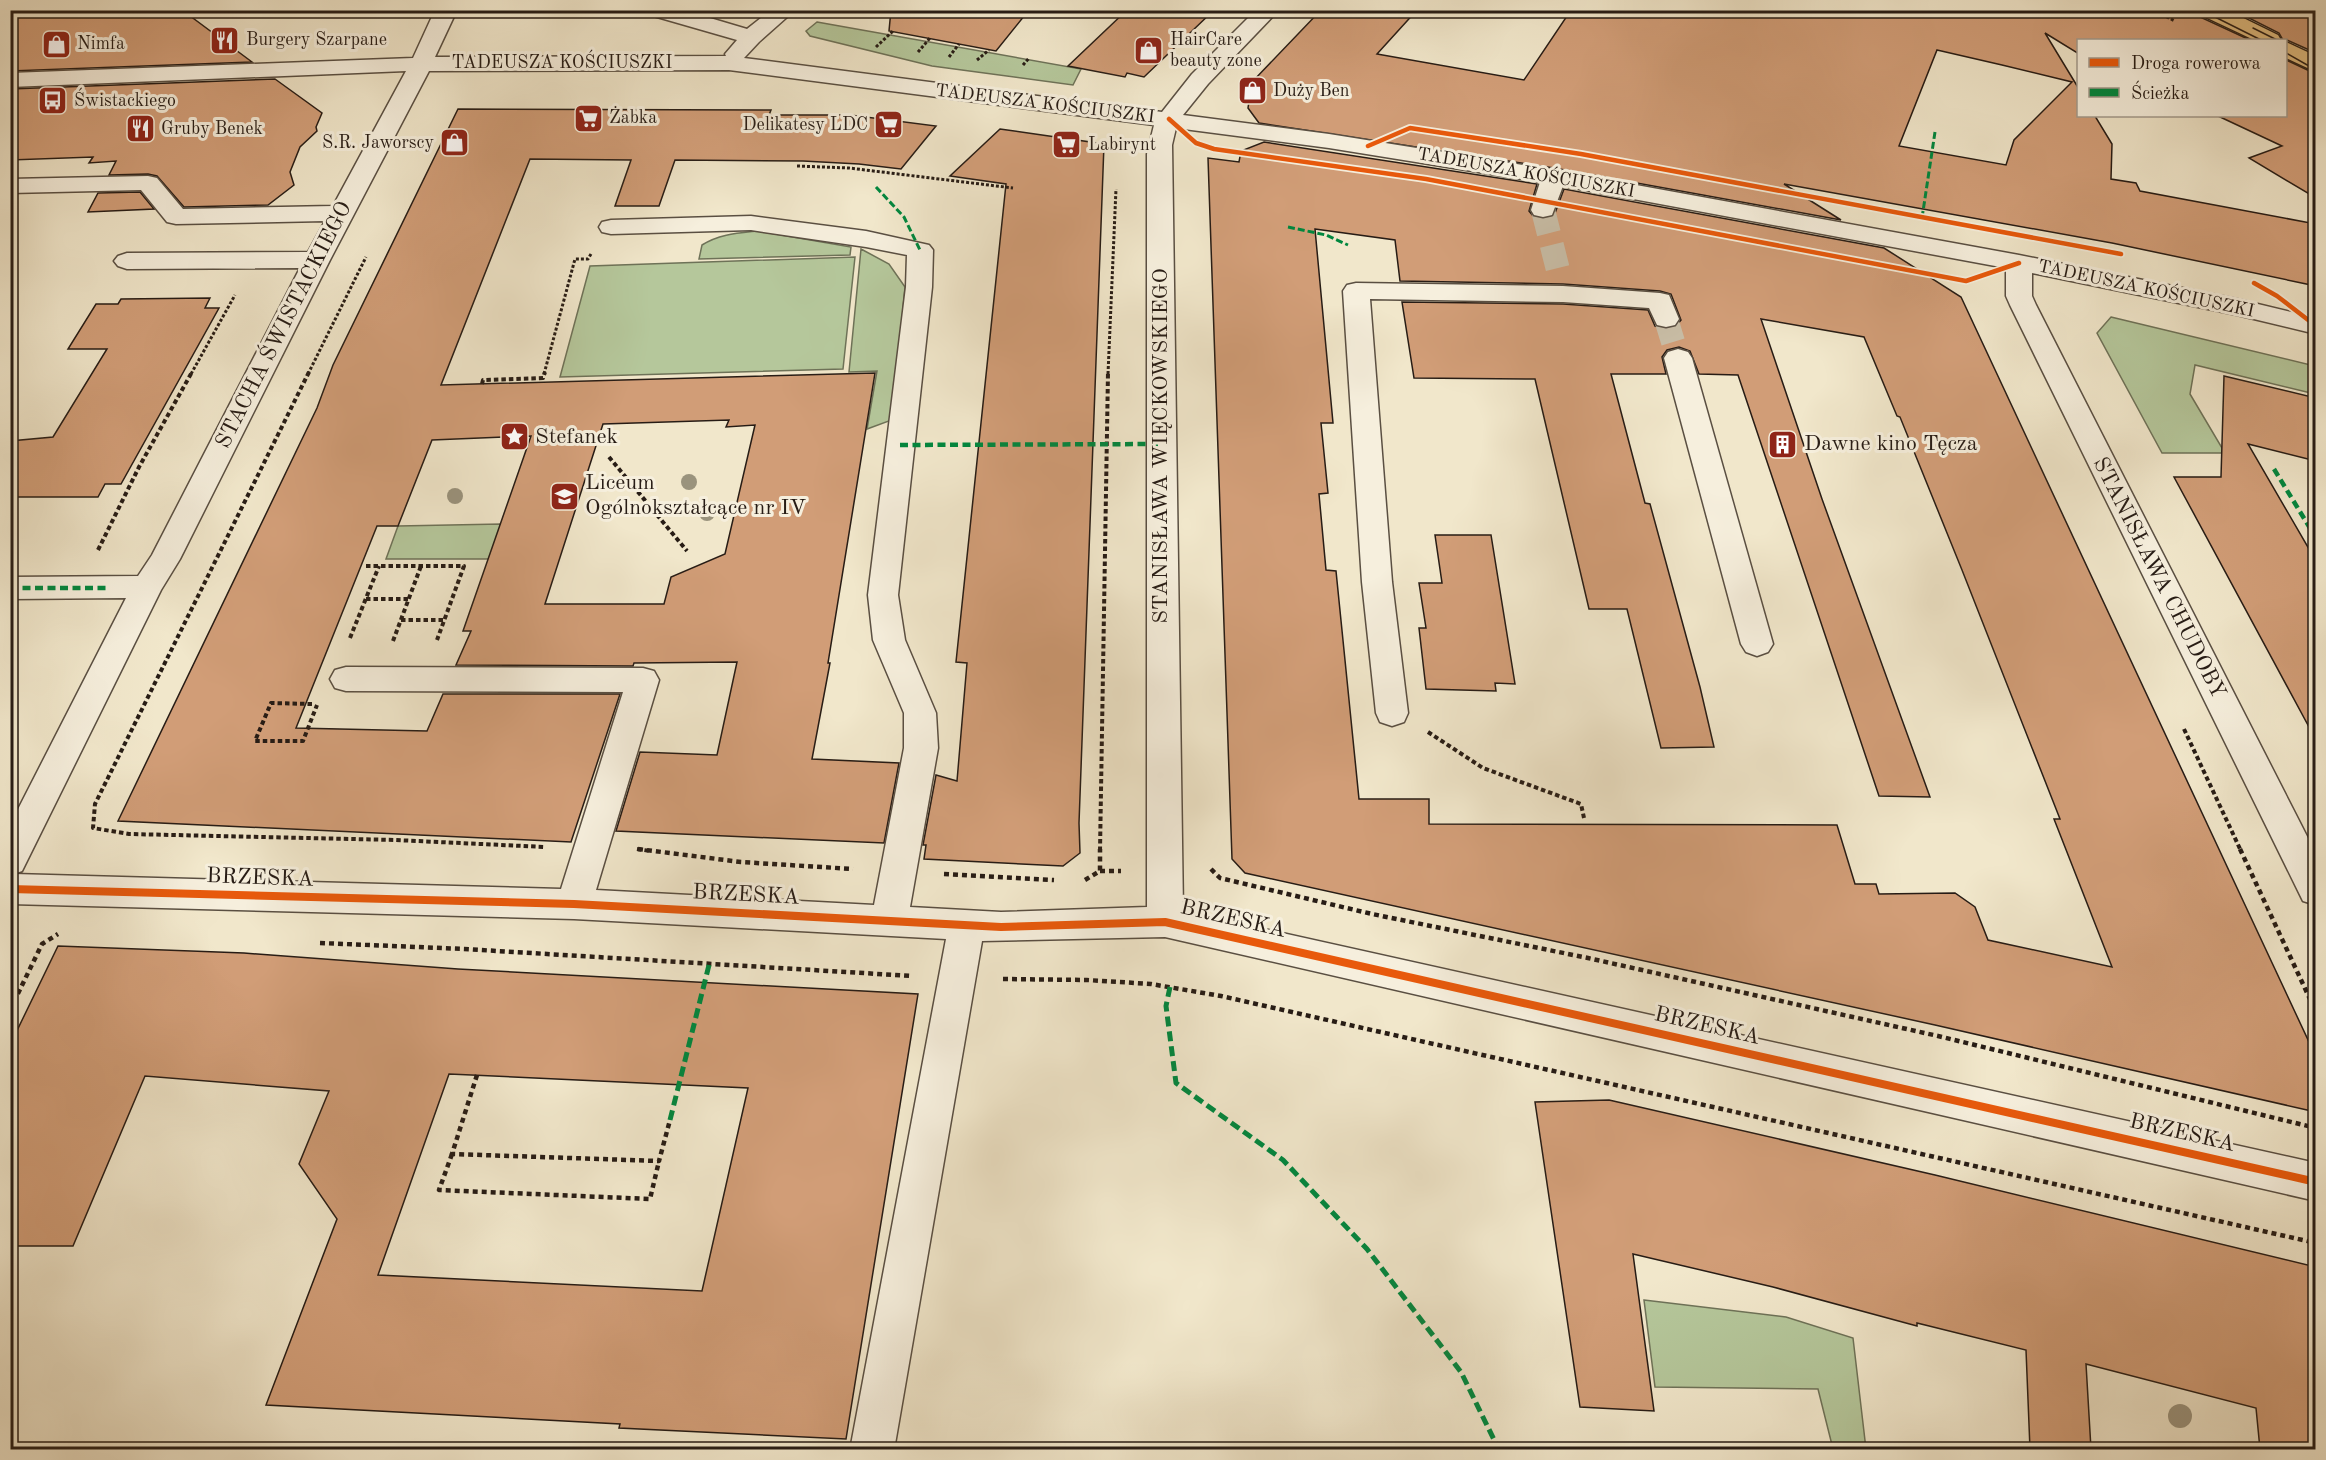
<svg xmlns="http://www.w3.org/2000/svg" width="2326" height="1460" viewBox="0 0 2326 1460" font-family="'Old Standard TT',serif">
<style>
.green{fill:#b5c79b;stroke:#6e7258;stroke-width:1.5}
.building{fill:#d19d77;stroke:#271c15;stroke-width:1.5;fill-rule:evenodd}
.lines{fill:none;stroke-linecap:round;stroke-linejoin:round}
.minor-tunnel{stroke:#c9bea7;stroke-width:24;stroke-dasharray:24 12;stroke-linecap:butt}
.minor-casing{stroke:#5a4f42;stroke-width:3}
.major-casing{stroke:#271c15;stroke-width:3}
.path-far2{stroke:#271c15;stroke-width:3;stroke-dasharray:3 2;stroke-linecap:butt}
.path-far1{stroke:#271c15;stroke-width:4;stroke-dasharray:4.5 3;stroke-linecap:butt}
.path{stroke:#271c15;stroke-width:4.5;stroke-dasharray:5 4;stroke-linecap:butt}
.minor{fill:#f6efdd;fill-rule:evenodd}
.major{fill:#e8c486;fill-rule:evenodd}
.tram{stroke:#271c15;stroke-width:1.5}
.quiet-far2{stroke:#00873e;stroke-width:3;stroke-dasharray:7 3;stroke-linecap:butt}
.quiet-far1{stroke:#00873e;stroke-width:4.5;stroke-dasharray:8 4.5;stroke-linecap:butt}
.quiet{stroke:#00873e;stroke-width:5;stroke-dasharray:10 5;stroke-linecap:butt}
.cycleway-far1-casing{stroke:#f6efdd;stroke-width:8}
.cycleway-casing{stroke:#f6efdd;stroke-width:11}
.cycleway-far1{stroke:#e8590c;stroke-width:4.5}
.cycleway{stroke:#e8590c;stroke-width:8}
.tree{fill:#9a937d}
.labels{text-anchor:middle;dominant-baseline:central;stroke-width:6;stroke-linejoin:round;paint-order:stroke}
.far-poi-label{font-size:18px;fill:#271c15;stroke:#f6efdd;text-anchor:start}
.far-street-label{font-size:18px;fill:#271c15;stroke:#f6efdd}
.street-label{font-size:22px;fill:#271c15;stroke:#f6efdd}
.poi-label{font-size:22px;fill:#271c15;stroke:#f6efdd;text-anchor:start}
</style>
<rect width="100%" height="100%" fill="#f1e7cb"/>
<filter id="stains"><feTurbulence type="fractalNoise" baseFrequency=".00333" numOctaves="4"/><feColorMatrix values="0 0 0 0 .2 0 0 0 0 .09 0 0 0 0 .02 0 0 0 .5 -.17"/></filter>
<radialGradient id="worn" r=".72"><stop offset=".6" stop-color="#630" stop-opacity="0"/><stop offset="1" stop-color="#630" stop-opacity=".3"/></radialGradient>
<g class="green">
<path d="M817,22L1081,69L1073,85L932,66L810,36L806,31Z"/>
<path d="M757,231L851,247L850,255L699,259L702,245C719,234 738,233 757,231Z"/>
<path d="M861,249L889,264L905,287L893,415L889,421L867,429L877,371L849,372Z"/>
<path d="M855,257L843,369L560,377L590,266Z"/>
<path d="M2111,317L2315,366V394L2195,365L2190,394L2225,453H2162L2097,333Z"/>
<path d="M501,524L490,559H386L398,526Z"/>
<path d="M1644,1300L1786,1317L1853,1338L1866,1449H1833L1818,1389L1655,1387Z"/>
</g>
<g class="building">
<path d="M55,10H182L252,62L10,71V12Z"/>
<path d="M891,10H1029L996,51L889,31Z"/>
<path d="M1127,10H1214L1144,77L1127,73L1125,77L1068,66Z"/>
<path d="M1321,10H1417L1377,54L1524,80L1571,10H2197L2200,17L2250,40H2079V54L2045,33L2079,89V116H2095L2112,144L2111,179L2136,183L2140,191L2316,224V286L2112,243L1784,184L1841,220L1554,168L1259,123L1248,108L1252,82ZM1937,50L2002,65L2072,82L2014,140L2006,165L1899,146Z"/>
<path d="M2233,10H2316V53L2287,40H2283L2279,33Z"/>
<path d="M2286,60L2316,74V198L2249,158L2282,146L2218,116H2286Z"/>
<path d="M275,79L322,113L316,127L317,131L300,147L290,172L294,185L268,205L184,207L157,176L148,174L109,175L116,161L89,163L93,157L10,160V89Z"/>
<path d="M458,109L771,110L769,115H850L936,126L901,169L859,164L803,161L675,160L659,206H615L631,160L530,159L441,385L875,373L828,663H830L812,759L899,763L884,843L616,831L640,752L717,755L737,662L634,663L633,666L456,665L471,631H463L531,436L432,440L398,526H377L296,728L427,731L443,694H620L571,842L118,821L317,408L333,365ZM729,420L726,427L755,425L725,554L671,577L664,604H545L603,424Z"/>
<path d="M1000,129L1104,144L1079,823L1080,853L1063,866L924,859L926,845H923L936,775L957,781L967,663L956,662L1006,184L950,176Z"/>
<path d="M1264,142L1537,184L1529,211L1534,217L1543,219L1554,216L1564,189L1884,248L1961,297L2316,1057V1112L1935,1025L1245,873L1232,859L1208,158L1239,162L1241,151ZM1315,229L1395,240L1400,281L1563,284L1660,291L1671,294L1681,320L1675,327L1666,329L1655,326L1648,310L1563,304L1402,302L1414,378L1535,379L1589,609H1627L1661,748L1714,747L1700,687L1650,504L1645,503L1611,374H1666L1662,357L1667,350L1679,347L1690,351L1699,374L1738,375L1879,796L1930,797L1822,499L1761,319L1864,337L1897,416L1900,417L1962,570L2060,819H2054L2112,967L1988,940L1975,907L1955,893L1879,894L1876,884H1855L1837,825L1429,824V799H1359L1336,571L1326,570L1319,494L1328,493L1321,423H1333Z"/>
<path d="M140,192L154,209L88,212L98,193Z"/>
<path d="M210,298L205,308H219L121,484H105L98,497H10V441L53,437L107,349H68L96,304H118L121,299Z"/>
<path d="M2224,376L2316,398V461L2248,444L2316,561V740L2174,477H2221Z"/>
<path d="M1435,535H1491L1515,684L1495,683L1496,691L1426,689L1419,628H1426L1419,583H1442Z"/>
<path d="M58,946L244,953L458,969L918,994L846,1439L619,1428L620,1424L266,1405L337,1219L299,1164L329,1091L145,1076L73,1246H10V1045ZM449,1074L748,1088L702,1291L378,1275Z"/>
<path d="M1609,1100L1935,1175L2316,1267V1446L2305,1444L2302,1449H2260L2256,1408L2086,1364L2091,1449H2030L2026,1350L1917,1323V1326L1773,1287L1633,1254L1654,1411L1580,1407L1535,1102Z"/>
</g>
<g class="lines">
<g class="minor-tunnel">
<path d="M1543,210L1558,270"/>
<path d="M1666,319L1678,358"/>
</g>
<defs>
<g id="minor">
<path d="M435,10H457L435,57L726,56L725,54L737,40L650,15L648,10H683L747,29L771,10H795L759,42L744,58L1162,112L1192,74L1256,10H1279L1208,84L1183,115L1329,134L1554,170L2019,255L2237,299L2316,318V334L2237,315L2032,273V296L2036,305L2316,854V905L2303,901L2010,305L2006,296V268L1563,186L1552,215L1543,217L1534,215L1531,210L1540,182L1329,148L1176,128L1172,145L1183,911L2316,1163V1201L1165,937L982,941L894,1450H850L946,939L574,919L10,904V825L126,598L10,599V577L138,576L152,555L300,268L127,269L118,266L114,261L118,256L127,253L308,252L325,221L176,224L167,222L141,190L10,193V179L148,176L157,178L183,209L333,206L406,71L10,87V73L413,58ZM729,70L1154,125L1147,154V907L1001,912L910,907L938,748L936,713L905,640L898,595L932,287L933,250L929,245L866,231L751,216L611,220L602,222L599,227L602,232L611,234L751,230L866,247L907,255L906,287L868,595L873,640L904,713V748L874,905L596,890L659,680L654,671L643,668L346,667L335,670L330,679L335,688L346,691L623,692L561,889L14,874L22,871L161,590L180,559L330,260L429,71Z"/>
<path d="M1356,283L1563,286L1660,293L1669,295L1679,319L1675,325L1666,327L1657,325L1649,308L1563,302L1370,299L1392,582L1408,713L1404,722L1392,726L1380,722L1376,713L1362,582L1343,291L1347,285Z"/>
<path d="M1678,349L1688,352L1692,358L1773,644L1768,652L1757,656L1746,652L1741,644L1664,358L1668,352Z"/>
</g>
<g id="major">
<path d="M2199,10H2227L2278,35L2281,40H2254L2201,15Z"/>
<path d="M2286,42L2316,56V72L2286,58Z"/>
</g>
</defs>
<use href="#minor" class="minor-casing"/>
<use href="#major" class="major-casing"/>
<g class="path-far2">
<path d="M2153,10L2175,21"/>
<path d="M876,47L893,31"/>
<path d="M918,52L930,38"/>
<path d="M949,57L959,44"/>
<path d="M977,60L989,50"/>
<path d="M1023,65L1029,58"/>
<path d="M797,166L849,168L1013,188"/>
<path d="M191,374L235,295"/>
<path d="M308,374L366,257"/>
<path d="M544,374L575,259H588L591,254"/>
<path d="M1108,374L1116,189"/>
</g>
<g class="path-far1">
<path d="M309,372L95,804L93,828L129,834L395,840L545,847"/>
<path d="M482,384L483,380L543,378L545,372"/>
<path d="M609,457L687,551"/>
<path d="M98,550L139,467L192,372"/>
<path d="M366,566H464L437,640"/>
<path d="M366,599H409"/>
<path d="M401,620H444"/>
<path d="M350,638L379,566"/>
<path d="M393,641L421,566"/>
<path d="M312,704L271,703L255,741H303L317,705"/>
<path d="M2184,729L2241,851"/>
<path d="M1428,732L1483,768L1581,804L1584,818"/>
<path d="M637,849L650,851"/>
<path d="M1100,851L1108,372"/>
</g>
<g class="path">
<path d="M638,849L741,862L853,869"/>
<path d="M2240,849L2316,1012"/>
<path d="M1211,869L1220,878L1372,914L1588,958L1938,1036L2316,1128"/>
<path d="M1100,871H1121"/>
<path d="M944,874L1054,880"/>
<path d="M1085,880L1100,871V849"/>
<path d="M320,943L464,949L912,976"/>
<path d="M1003,979L1087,980L1151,984L1221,996L2316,1243"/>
<path d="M10,1010L42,944L58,934"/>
<path d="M477,1075L452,1154L659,1161L670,1120"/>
<path d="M452,1154L439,1190L650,1199L659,1161"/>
</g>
<use href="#minor" class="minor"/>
<use href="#major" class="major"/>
<g class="tram">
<path d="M2201,10L2261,40"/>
<path d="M2253,28L2277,40"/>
<path d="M2286,53L2316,70"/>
</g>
<g class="quiet-far2">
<path d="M876,187L904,217L920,250"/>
<path d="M1922,218L1935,132"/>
<path d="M1288,227L1326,235L1348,245"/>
</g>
<g class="quiet-far1">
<path d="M900,445L1161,444"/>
<path d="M2274,469L2316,538"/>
<path d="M10,588H107"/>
</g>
<g class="quiet">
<path d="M1170,987L1166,1006L1176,1083L1283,1160L1367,1249L1461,1372L1499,1450"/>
<path d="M670,1120L709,965"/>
</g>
<defs>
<g id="cycleway-far1">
<path d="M1169,119L1196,143L1214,149L1426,179L1966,281L2019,263"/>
<path d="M1368,146L1410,128L1581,154L2121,254"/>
<path d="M2254,283L2277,296L2316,326"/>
</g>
<path id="cycleway" d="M10,889L574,904L1001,927L1165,922L2316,1182"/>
</defs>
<use href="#cycleway-far1" class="cycleway-far1-casing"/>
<use href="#cycleway" class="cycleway-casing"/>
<use href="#cycleway-far1" class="cycleway-far1"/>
<use href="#cycleway" class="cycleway"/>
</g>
<g class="tree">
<circle cx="689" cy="482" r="8"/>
<circle cx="455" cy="496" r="8"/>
<circle cx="707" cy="513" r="8"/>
<circle cx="2180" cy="1416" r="12"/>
</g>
<defs>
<symbol id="restaurant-square" viewBox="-11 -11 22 22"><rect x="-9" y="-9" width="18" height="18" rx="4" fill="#8f2418" stroke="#f6efdd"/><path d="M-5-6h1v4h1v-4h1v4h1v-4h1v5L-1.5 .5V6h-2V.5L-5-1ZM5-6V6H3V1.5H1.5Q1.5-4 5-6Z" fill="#fff"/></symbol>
<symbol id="shop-square" viewBox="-11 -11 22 22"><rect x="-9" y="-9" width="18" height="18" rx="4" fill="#8f2418" stroke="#f6efdd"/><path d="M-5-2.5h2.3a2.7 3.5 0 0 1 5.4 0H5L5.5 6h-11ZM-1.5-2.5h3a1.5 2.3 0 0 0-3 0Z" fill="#fff"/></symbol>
<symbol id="bus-square" viewBox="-11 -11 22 22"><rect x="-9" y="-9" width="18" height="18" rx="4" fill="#8f2418" stroke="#f6efdd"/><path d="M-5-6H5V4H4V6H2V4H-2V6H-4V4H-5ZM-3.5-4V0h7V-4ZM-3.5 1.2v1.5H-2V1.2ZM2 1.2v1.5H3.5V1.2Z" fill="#fff"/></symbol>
<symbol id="supermarket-square" viewBox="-11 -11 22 22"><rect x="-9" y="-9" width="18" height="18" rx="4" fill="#8f2418" stroke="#f6efdd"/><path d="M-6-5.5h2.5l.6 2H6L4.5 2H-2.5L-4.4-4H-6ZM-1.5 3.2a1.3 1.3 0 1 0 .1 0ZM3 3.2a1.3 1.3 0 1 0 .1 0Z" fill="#fff"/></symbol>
<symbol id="sight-square" viewBox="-11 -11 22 22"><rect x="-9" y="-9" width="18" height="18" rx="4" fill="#8f2418" stroke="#f6efdd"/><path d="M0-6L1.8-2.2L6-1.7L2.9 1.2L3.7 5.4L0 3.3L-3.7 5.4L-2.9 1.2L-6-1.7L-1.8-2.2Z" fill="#fff"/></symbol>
<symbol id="building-square" viewBox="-11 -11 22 22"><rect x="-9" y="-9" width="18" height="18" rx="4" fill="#8f2418" stroke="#f6efdd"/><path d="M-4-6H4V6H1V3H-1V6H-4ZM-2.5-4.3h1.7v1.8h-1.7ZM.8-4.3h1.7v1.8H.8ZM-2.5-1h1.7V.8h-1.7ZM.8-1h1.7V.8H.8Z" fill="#fff"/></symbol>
<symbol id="school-square" viewBox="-11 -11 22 22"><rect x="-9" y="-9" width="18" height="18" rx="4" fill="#8f2418" stroke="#f6efdd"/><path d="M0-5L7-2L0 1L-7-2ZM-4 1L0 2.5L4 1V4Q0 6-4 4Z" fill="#fff"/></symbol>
</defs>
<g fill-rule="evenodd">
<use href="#restaurant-square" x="208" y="24" width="33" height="33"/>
<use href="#shop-square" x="40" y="28" width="33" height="33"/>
<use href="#shop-square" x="1132" y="34" width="33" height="33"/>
<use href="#shop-square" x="1236" y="74" width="33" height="33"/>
<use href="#bus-square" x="36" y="84" width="33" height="33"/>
<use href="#supermarket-square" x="572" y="102" width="33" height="33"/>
<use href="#supermarket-square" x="872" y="108" width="33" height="33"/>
<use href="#restaurant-square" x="124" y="112" width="33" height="33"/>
<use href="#shop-square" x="438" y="126" width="33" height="33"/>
<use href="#supermarket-square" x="1050" y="128" width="33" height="33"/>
<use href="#sight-square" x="498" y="420" width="33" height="33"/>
<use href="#building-square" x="1766" y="428" width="33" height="33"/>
<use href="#school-square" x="548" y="480" width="33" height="33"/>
</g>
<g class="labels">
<g class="far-poi-label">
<text x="246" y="40">Burgery Szarpane</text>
<text x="1170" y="40">HairCare<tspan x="1170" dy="21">beauty zone</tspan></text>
<text x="77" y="44">Nimfa</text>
<text x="1273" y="91">Duży Ben</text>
<text x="74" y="101">Świstackiego</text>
<text x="609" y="118">Żabka</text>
<text x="868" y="125" text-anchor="end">Delikatesy LDC</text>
<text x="161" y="129">Gruby Benek</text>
<text x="434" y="143" text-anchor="end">S.R. Jaworscy</text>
<text x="1088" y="145">Labirynt</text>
</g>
<g class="far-street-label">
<text x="562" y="63">TADEUSZA KOŚCIUSZKI</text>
<text transform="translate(1045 104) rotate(7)">TADEUSZA KOŚCIUSZKI</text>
<text transform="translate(1526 173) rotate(10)">TADEUSZA KOŚCIUSZKI</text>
<text transform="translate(2146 289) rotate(12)">TADEUSZA KOŚCIUSZKI</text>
</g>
<g class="street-label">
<text transform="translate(284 325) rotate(-63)">STACHA ŚWISTACKIEGO</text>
<text transform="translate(1161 446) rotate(-90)">STANISŁAWA WIĘCKOWSKIEGO</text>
<text transform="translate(2159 578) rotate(63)">STANISŁAWA CHUDOBY</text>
<text transform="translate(260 878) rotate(2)">BRZESKA</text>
<text transform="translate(746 895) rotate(3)">BRZESKA</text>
<text transform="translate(1233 919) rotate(13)">BRZESKA</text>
<text transform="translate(1707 1026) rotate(13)">BRZESKA</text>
<text transform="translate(2182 1133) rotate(13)">BRZESKA</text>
</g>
<g class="poi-label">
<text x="535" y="437">Stefanek</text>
<text x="1804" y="444">Dawne kino Tęcza</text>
<text x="585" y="483">Liceum<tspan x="585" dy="25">Ogólnokształcące nr IV</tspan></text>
</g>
</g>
<rect width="2326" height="1460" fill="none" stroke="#f1e7cb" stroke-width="36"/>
<rect x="12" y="12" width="2302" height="1436" fill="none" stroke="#271c15" stroke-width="3"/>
<rect x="18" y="18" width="2290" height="1424" fill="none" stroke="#271c15" stroke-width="1.5"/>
<rect x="2077" y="39" width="210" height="78" fill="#f6efdd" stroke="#a39b8d" stroke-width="1.5"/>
<rect x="2089" y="58" width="30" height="9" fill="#e8590c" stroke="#a39b8d" stroke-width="1.5"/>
<text x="2131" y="69" font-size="18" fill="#271c15">Droga rowerowa</text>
<rect x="2089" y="88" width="30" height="9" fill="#00873e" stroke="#a39b8d" stroke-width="1.5"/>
<text x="2131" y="99" font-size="18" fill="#271c15">Ścieżka</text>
<rect width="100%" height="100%" filter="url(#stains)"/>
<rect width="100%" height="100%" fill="url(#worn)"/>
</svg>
